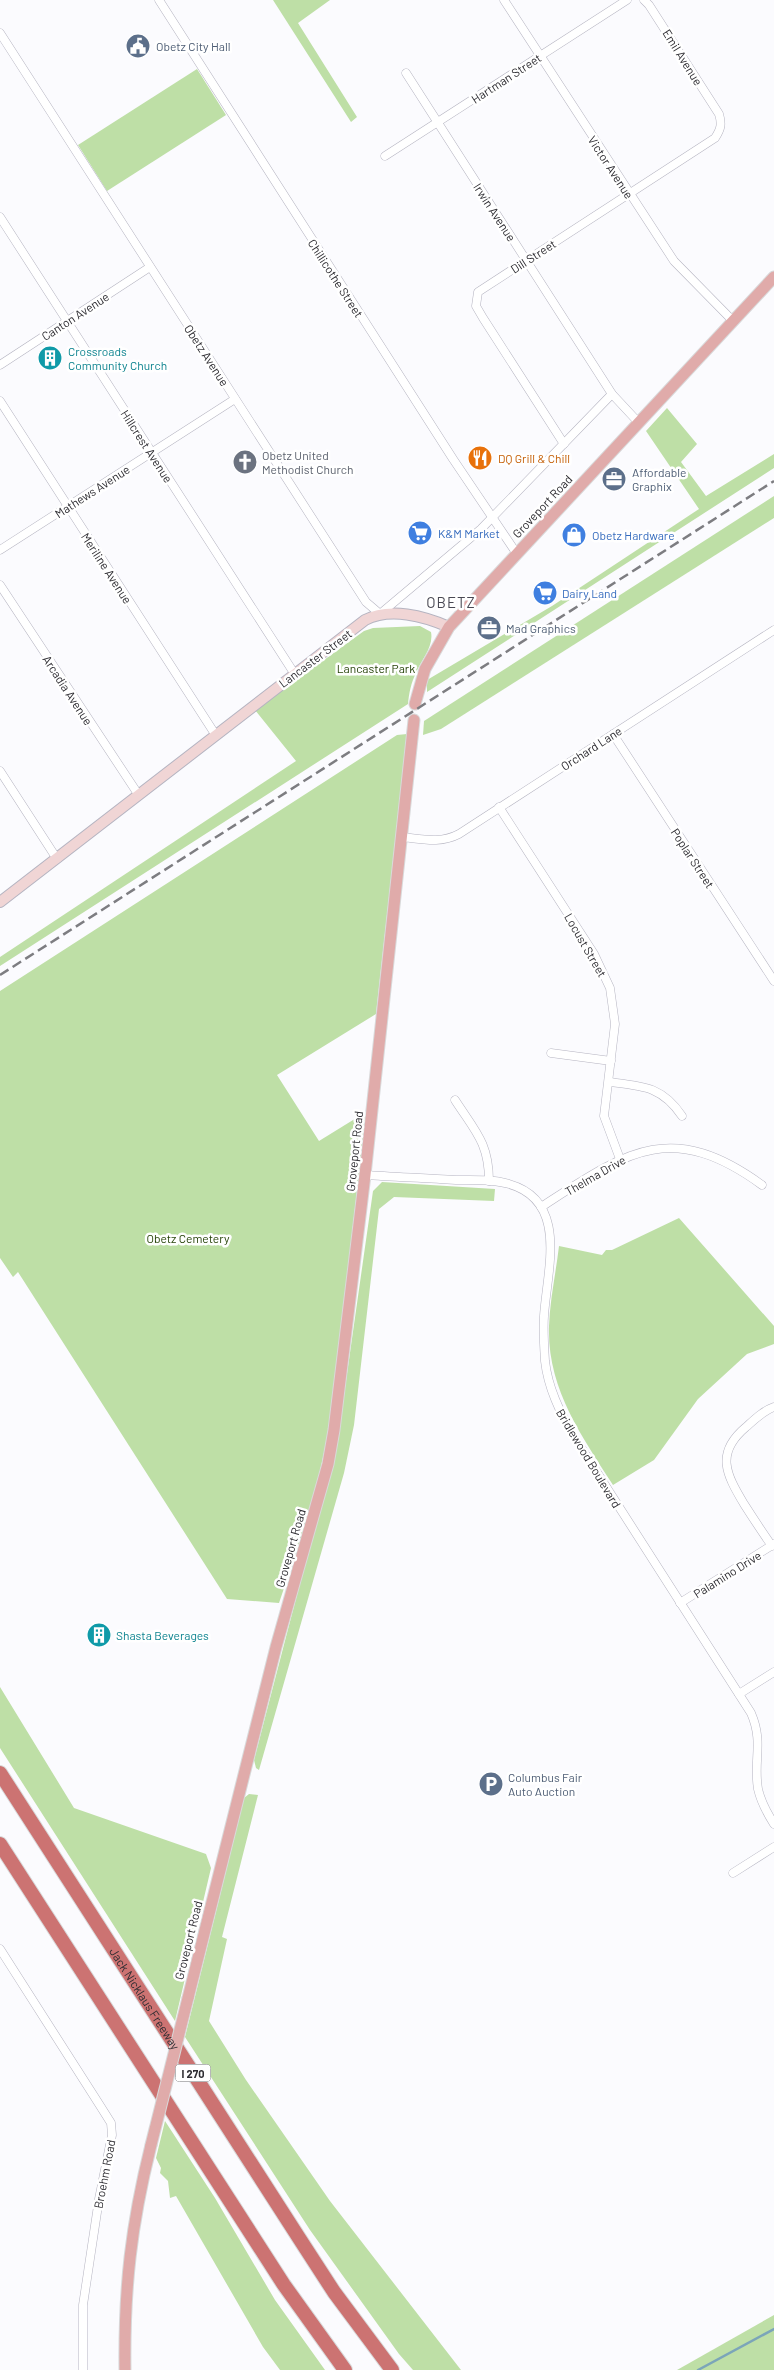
<svg xmlns="http://www.w3.org/2000/svg" width="774" height="2370" viewBox="0 0 774 2370" font-family="Barlow,sans-serif">
<style>
.green{fill:#bedfa6}
.lines{fill:none;stroke-linecap:round;stroke-linejoin:round}
.stream{stroke:#7ba5b9;stroke-width:2.5}
.street-casing{stroke:#b5b4c1;stroke-width:9}
.secondary-casing{stroke:#b5b4c1;stroke-width:12}
.primary-casing{stroke:#d9d9da;stroke-width:13}
.highway-casing{stroke:#d9d9da;stroke-width:16}
.street{stroke:#fff;stroke-width:8}
.secondary{stroke:#f0d5d5;stroke-width:10}
.primary{stroke:#e0abaa;stroke-width:11}
.highway{stroke:#cc7372;stroke-width:14}
.rail{stroke:#7d7d81;stroke-width:2.5;stroke-dasharray:10 5;stroke-linecap:butt}
.primary-bridge-casing{stroke:#d9d9da;stroke-width:13;stroke-linecap:butt}
.primary-bridge{stroke:#e0abaa;stroke-width:11}
.labels{text-anchor:middle;dominant-baseline:central;stroke-width:5;stroke-linejoin:round;paint-order:stroke}
.shield{fill:#fff;stroke:#6d6c70;stroke-width:1}
.shield-label{font-size:11px;font-weight:bold;fill:#2e2d32}
.service-label{font-size:12px;fill:#4e5e75;stroke:#fff;text-anchor:start}
.street-label{font-size:12px;fill:#2e2d32;stroke:#fff}
.culture-label{font-size:12px;fill:#0d838f;stroke:#fff;text-anchor:start}
.worship-label{font-size:12px;fill:#5b616d;stroke:#fff;text-anchor:start}
.food-label{font-size:12px;fill:#c56008;stroke:#fff;text-anchor:start}
.shop-label{font-size:12px;fill:#366cbe;stroke:#fff;text-anchor:start}
.park-label{font-size:12px;fill:#264308;stroke:#fff}
.quarter-label{font-size:15px;letter-spacing:1px;fill:#494853;stroke:#fff}
</style>
<rect width="100%" height="100%" fill="#fbfbfe"/>
<g class="green">
<path d="M273,0H330L298,23L357,117L351,122Z"/>
<path d="M197,69L226,115L107,191L78,145Z"/>
<path d="M667,408L697,444L681,462L706,496L774,454V468L427,692V680L552,606L699,509L646,431Z"/>
<path d="M774,496V518L441,729L423,735L424,721Z"/>
<path d="M420,626L431,632C434,647 421,660 416,673C411,683 409,693 408,704L0,966V957L296,761L255,710L364,631L373,628Z"/>
<path d="M407,734L376,1014L277,1075L319,1141L366,1112L330,1426L313,1502L279,1603L227,1599L18,1272L13,1277L0,1258V991L397,735Z"/>
<path d="M382,1182L495,1189L494,1201L394,1197L379,1209L354,1425L344,1473L259,1770L256,1768L254,1760L338,1437L373,1191Z"/>
<path d="M679,1218L774,1326V1344L747,1354L698,1399L654,1460L613,1485C581,1435 547,1388 549,1326C550,1299 556,1272 559,1246L602,1255L606,1250H612Z"/>
<path d="M0,1687L74,1808L206,1854L211,1868L175,2021L0,1748Z"/>
<path d="M249,1794L258,1795L222,1937L227,1939L209,2021L246,2080L330,2201L461,2370H413L399,2354L310,2230L185,2037L244,1798Z"/>
<path d="M165,2121L215,2198L275,2300L325,2370H280L263,2347L176,2196L170,2198L168,2181L160,2173L161,2168L156,2158Z"/>
<path d="M774,2315V2370H677Z"/>
</g>
<g class="lines">
<path class="stream" d="M698,2370L774,2329"/>
<defs>
<g id="street">
<path d="M159,0L453,459L517,554"/>
<path d="M504,0L674,261L733,321"/>
<path d="M0,33L366,602L380,614L481,529L612,394"/>
<path d="M406,73L612,394L639,423"/>
<path d="M385,156L627,0"/>
<path d="M0,217L294,673"/>
<path d="M0,365L150,267"/>
<path d="M0,401L215,734"/>
<path d="M564,444L483,318L476,306L478,292L715,138C721,129 722,124 719,114L649,5L644,0"/>
<path d="M0,550L235,399"/>
<path d="M0,585L138,794"/>
<path d="M613,734L774,981"/>
<path d="M0,771L57,859"/>
<path d="M499,807L594,954L610,988L615,1024L604,1116L620,1159"/>
<path d="M401,837C422,839 440,844 459,834L774,630"/>
<path d="M551,1053L611,1061"/>
<path d="M609,1082C642,1086 662,1086 682,1116"/>
<path d="M455,1100C475,1131 489,1143 489,1181"/>
<path d="M365,1175C395,1177 426,1178 456,1180C473,1180 492,1179 509,1184C569,1201 547,1270 544,1316C543,1330 544,1346 545,1361C548,1388 560,1412 573,1435L751,1713C764,1743 753,1760 758,1789C761,1802 767,1813 774,1824"/>
<path d="M541,1207C625,1153 670,1118 762,1185"/>
<path d="M772,1546C762,1532 753,1518 744,1504C726,1474 715,1453 746,1427C755,1419 763,1411 774,1407"/>
<path d="M680,1603L774,1544"/>
<path d="M739,1694L774,1672"/>
<path d="M733,1873L774,1847"/>
<path d="M0,1949L99,2104L111,2123L112,2135L99,2199L83,2305V2370"/>
</g>
<path id="secondary" d="M0,902L365,620C390,607 424,616 449,627"/>
<g id="primary">
<path d="M415,704L425,669L449,627L774,277"/>
<path d="M188,1998L276,1647L328,1464L334,1430L365,1175L414,720"/>
<path d="M125,2370C124,2288 131,2225 151,2145"/>
</g>
<g id="highway">
<path id="s1" d="M0,1773L299,2238L334,2292L392,2370"/>
<path d="M0,1844L284,2285L345,2370"/>
</g>
</defs>
<use href="#street" class="street-casing"/>
<use href="#secondary" class="secondary-casing"/>
<use href="#primary" class="primary-casing"/>
<use href="#highway" class="highway-casing"/>
<use href="#street" class="street"/>
<use href="#secondary" class="secondary"/>
<use href="#primary" class="primary"/>
<use href="#highway" class="highway"/>
<path class="rail" d="M0,975L774,481"/>
<defs>
<path id="primary-bridge" d="M151,2145L188,1998"/>
</defs>
<use href="#primary-bridge" class="primary-bridge-casing"/>
<use href="#primary-bridge" class="primary-bridge"/>
</g>
<defs>
<symbol id="civic-disc" viewBox="-11 -11 22 22"><circle r="9.5" fill="#5c6f8a" stroke="#fff"/><path d="M-.6-6.5H3V-4.5H.6V-3L4-1V1h2V6H-6V1h2V-1L-.6-3ZM-1.2 2.5V6h2.4V2.5Z" fill="#fff"/></symbol>
<symbol id="building-disc" viewBox="-11 -11 22 22"><circle r="9.5" fill="#0f9aa8" stroke="#fff"/><path d="M-4-6H4V6H1V3H-1V6H-4ZM-2.5-4.3h1.7v1.8h-1.7ZM.8-4.3h1.7v1.8H.8ZM-2.5-1h1.7V.8h-1.7ZM.8-1h1.7V.8H.8Z" fill="#fff"/></symbol>
<symbol id="restaurant-disc" viewBox="-11 -11 22 22"><circle r="9.5" fill="#e8710a" stroke="#fff"/><path d="M-5-6h1v4h1v-4h1v4h1v-4h1v5L-1.5 .5V6h-2V.5L-5-1ZM5-6V6H3V1.5H1.5Q1.5-4 5-6Z" fill="#fff"/></symbol>
<symbol id="church-disc" viewBox="-11 -11 22 22"><circle r="9.5" fill="#6b7280" stroke="#fff"/><path d="M-1.2-6h2.4v3.5h3.3v2.4h-3.3V6h-2.4V-.1h-3.3v-2.4h3.3Z" fill="#fff"/></symbol>
<symbol id="office-disc" viewBox="-11 -11 22 22"><circle r="9.5" fill="#5c6f8a" stroke="#fff"/><path d="M-6-3h4V-5.5h4V-3h4V5H-6ZM-1-4.5V-3h2v-1.5ZM-6 0V1H6V0Z" fill="#fff"/></symbol>
<symbol id="supermarket-disc" viewBox="-11 -11 22 22"><circle r="9.5" fill="#3f7fe0" stroke="#fff"/><path d="M-6-5.5h2.5l.6 2H6L4.5 2H-2.5L-4.4-4H-6ZM-1.5 3.2a1.3 1.3 0 1 0 .1 0ZM3 3.2a1.3 1.3 0 1 0 .1 0Z" fill="#fff"/></symbol>
<symbol id="shop-disc" viewBox="-11 -11 22 22"><circle r="9.5" fill="#3f7fe0" stroke="#fff"/><path d="M-5-2.5h2.3a2.7 3.5 0 0 1 5.4 0H5L5.5 6h-11ZM-1.5-2.5h3a1.5 2.3 0 0 0-3 0Z" fill="#fff"/></symbol>
<symbol id="parking-disc" viewBox="-11 -11 22 22"><circle r="9.5" fill="#5c6f8a" stroke="#fff"/><path d="M-3.5-5.5H1a3.5 3.5 0 0 1 0 7H-1V5.5H-3.5ZM-1-3.4V-.6H.8a1.4 1.4 0 0 0 0-2.8Z" fill="#fff"/></symbol>
</defs>
<g fill-rule="evenodd">
<use href="#civic-disc" x="124" y="32" width="28" height="28"/>
<use href="#building-disc" x="36" y="344" width="28" height="28"/>
<use href="#restaurant-disc" x="466" y="444" width="28" height="28"/>
<use href="#church-disc" x="231" y="448" width="28" height="28"/>
<use href="#office-disc" x="600" y="465" width="28" height="28"/>
<use href="#supermarket-disc" x="406" y="519" width="28" height="28"/>
<use href="#shop-disc" x="560" y="521" width="28" height="28"/>
<use href="#supermarket-disc" x="531" y="579" width="28" height="28"/>
<use href="#office-disc" x="475" y="614" width="28" height="28"/>
<use href="#building-disc" x="85" y="1621" width="28" height="28"/>
<use href="#parking-disc" x="477" y="1770" width="28" height="28"/>
</g>
<g class="labels">
<rect class="shield" x="175.5" y="2064.5" width="35" height="17" rx="4"/>
<g class="shield-label">
<text x="193" y="2073">I 270</text>
</g>
<g class="service-label">
<text x="156" y="46">Obetz City Hall</text>
<text x="632" y="472">Affordable<tspan x="632" dy="14">Graphix</tspan></text>
<text x="506" y="628">Mad Graphics</text>
<text x="508" y="1777">Columbus Fair<tspan x="508" dy="14">Auto Auction</tspan></text>
</g>
<g class="street-label">
<text transform="translate(683 57) rotate(58)">Emil Avenue</text>
<text transform="translate(506 78) rotate(-33)">Hartman Street</text>
<text transform="translate(611 167) rotate(57)">Victor Avenue</text>
<text transform="translate(495 212) rotate(57)">Irwin Avenue</text>
<text transform="translate(533 256) rotate(-33)">Dill Street</text>
<text transform="translate(336 278) rotate(57)">Chillicothe Street</text>
<text transform="translate(75 316) rotate(-33)">Canton Avenue</text>
<text transform="translate(207 355) rotate(57)">Obetz Avenue</text>
<text transform="translate(147 446) rotate(57)">Hillcrest Avenue</text>
<text transform="translate(92 491) rotate(-33)">Mathews Avenue</text>
<text transform="translate(542 506) rotate(-47)">Groveport Road</text>
<text transform="translate(107 568) rotate(57)">Meriline Avenue</text>
<text transform="translate(315 658) rotate(-37)">Lancaster Street</text>
<text transform="translate(68 690) rotate(57)">Arcadia Avenue</text>
<text transform="translate(591 748) rotate(-33)">Orchard Lane</text>
<text transform="translate(693 858) rotate(57)">Poplar Street</text>
<text transform="translate(586 945) rotate(60)">Locust Street</text>
<text transform="translate(354 1151) rotate(-84)">Groveport Road</text>
<text transform="translate(595 1175) rotate(-30)">Thelma Drive</text>
<text transform="translate(589 1458) rotate(59)">Bridlewood Boulevard</text>
<text transform="translate(290 1548) rotate(-74)">Groveport Road</text>
<text transform="translate(727 1574) rotate(-32)">Palamino Drive</text>
<text transform="translate(188 1940) rotate(-76)">Groveport Road</text>
<text stroke="none"><textPath href="#s1" startOffset="268">Jack Nicklaus Freeway</textPath></text>
<text transform="translate(104 2174) rotate(-79)">Broehm Road</text>
</g>
<g class="culture-label">
<text x="68" y="351">Crossroads<tspan x="68" dy="14">Community Church</tspan></text>
<text x="116" y="1635">Shasta Beverages</text>
</g>
<g class="worship-label">
<text x="262" y="455">Obetz United<tspan x="262" dy="14">Methodist Church</tspan></text>
</g>
<g class="food-label">
<text x="498" y="458">DQ Grill &amp; Chill</text>
</g>
<g class="shop-label">
<text x="438" y="533">K&amp;M Market</text>
<text x="592" y="535">Obetz Hardware</text>
<text x="562" y="593">Dairy Land</text>
</g>
<g class="park-label">
<text x="376" y="668">Lancaster Park</text>
<text x="188" y="1238">Obetz Cemetery</text>
</g>
<g class="quarter-label">
<text x="451" y="602">OBETZ</text>
</g>
</g>
</svg>
